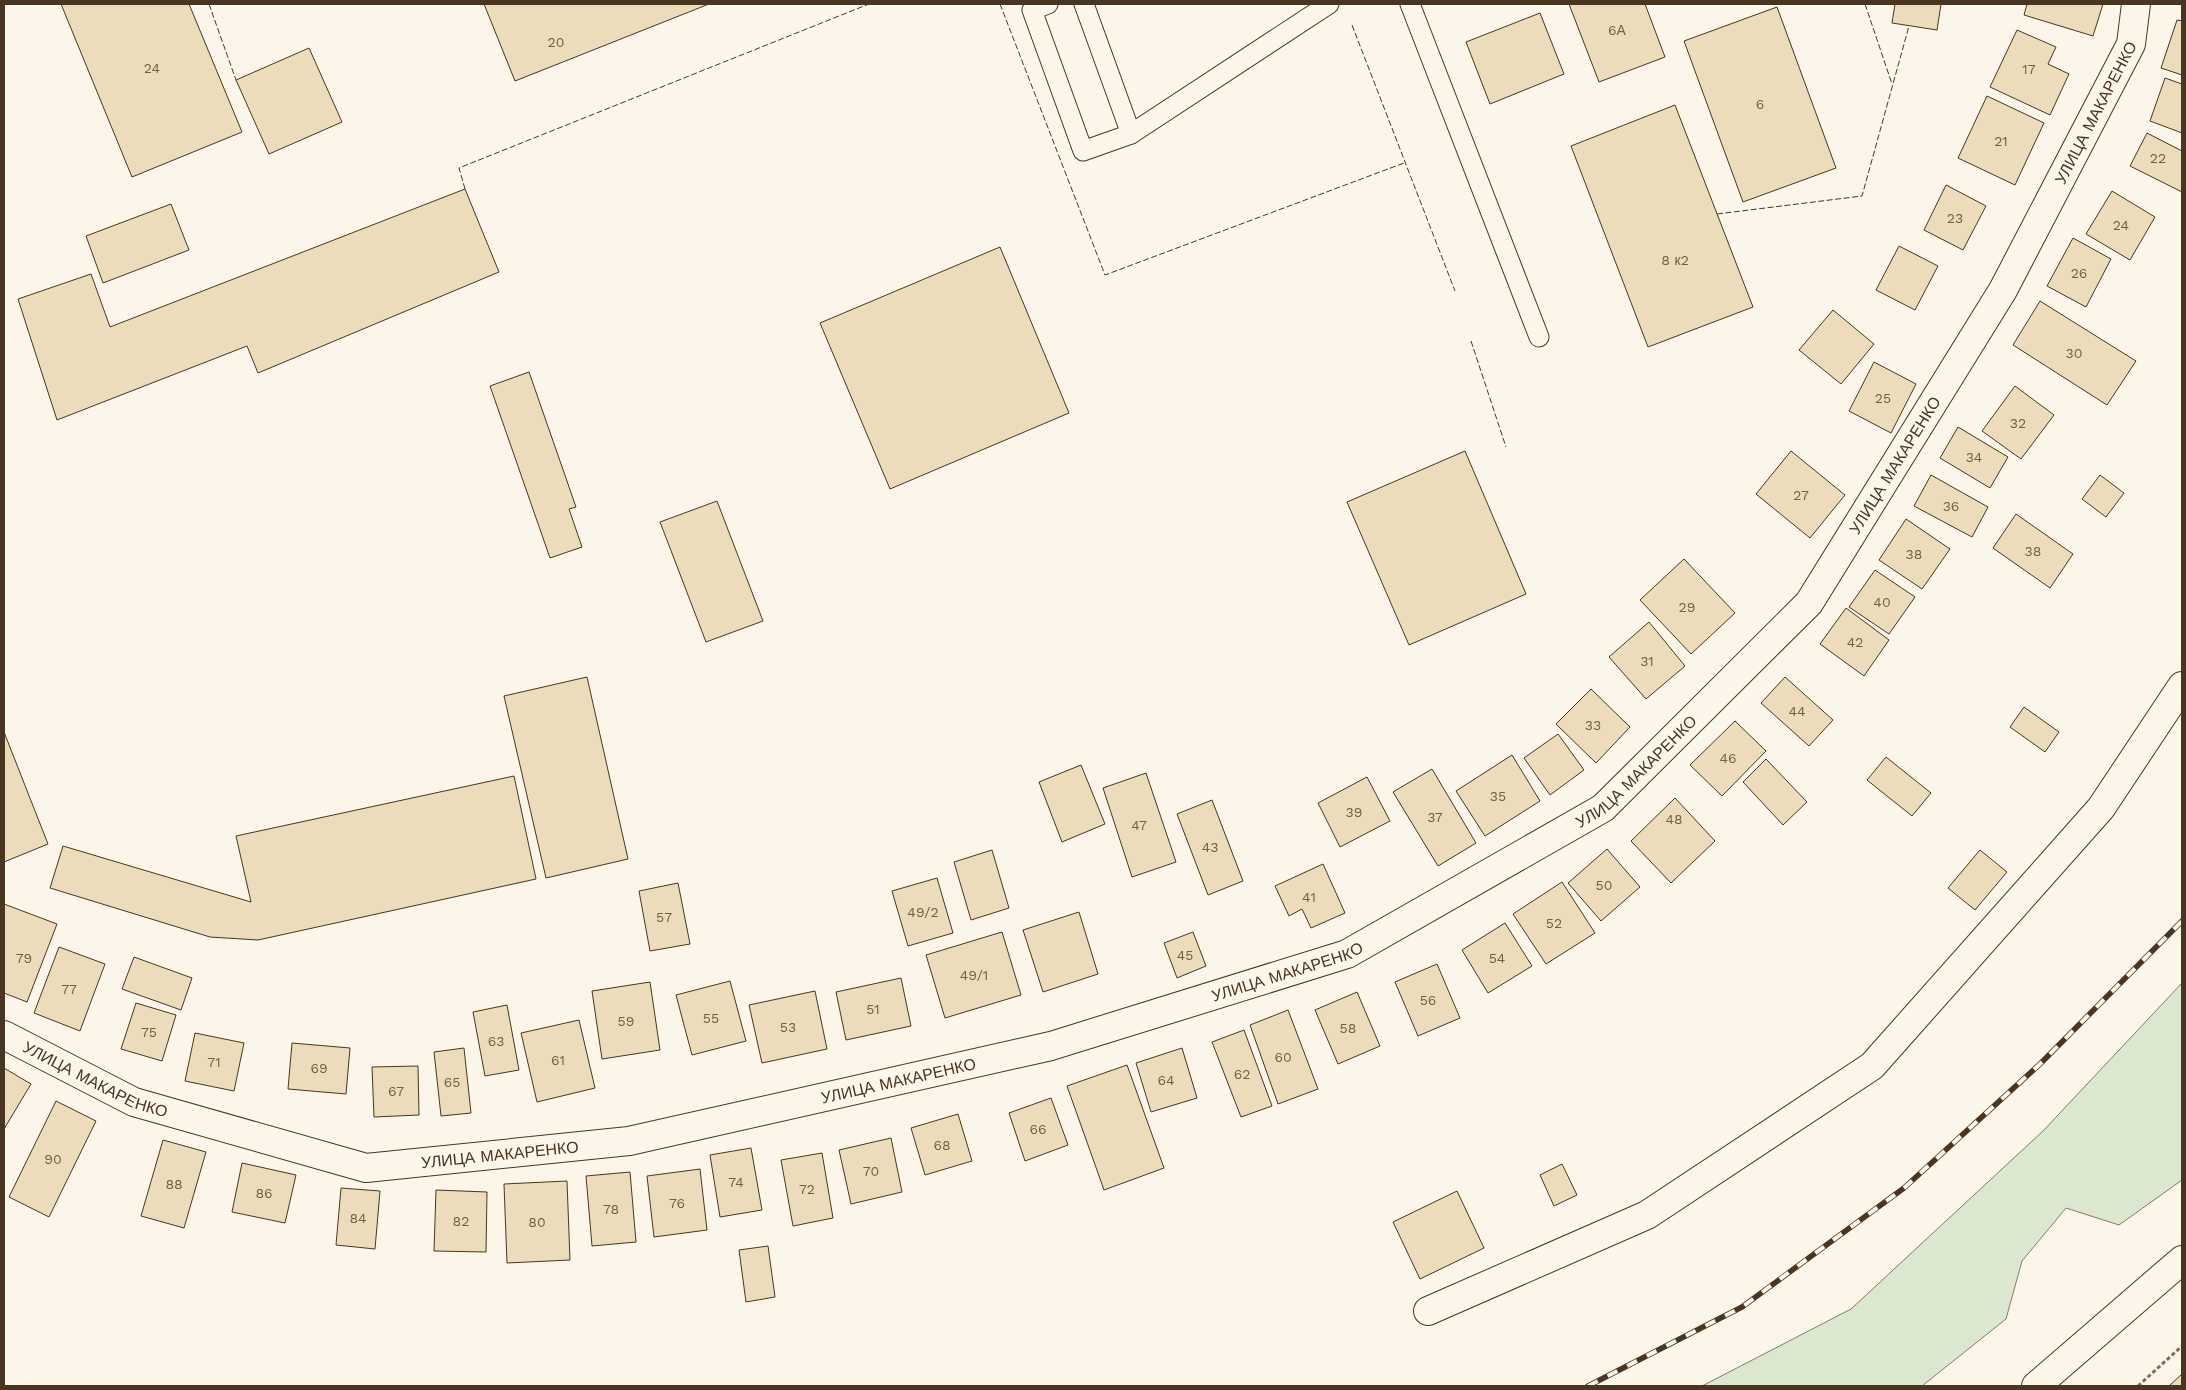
<svg xmlns="http://www.w3.org/2000/svg" width="2186" height="1390" viewBox="0 0 2186 1390" font-family="'Work Sans',sans-serif">
<style>
.green{fill:#dce7d0;stroke:#887966}
.building{fill:#ecdcbc;stroke:#4a3520}
.lines{fill:none;stroke-linecap:round;stroke-linejoin:round}
.lane-casing{stroke:#4a3520;stroke-width:21}
.street-casing{stroke:#4a3520;stroke-width:30}
.secondary-casing{stroke:#4a3520;stroke-width:30}
.path{stroke:#7f6f5c;stroke-width:3;stroke-dasharray:4 2.5;stroke-linecap:butt}
.lane{stroke:#fbf6e9;stroke-width:19}
.street{stroke:#fbf6e9;stroke-width:28}
.secondary{stroke:#fbf6e9;stroke-width:28}
.rail-casing{stroke:#4a3520;stroke-width:5.5}
.rail{stroke:#fbf6e9;stroke-width:4;stroke-dasharray:11;stroke-linecap:butt}
.fence{stroke:#4a3520;stroke-width:1;stroke-dasharray:6 2.5;stroke-linecap:butt}
.labels{text-anchor:middle;dominant-baseline:central;stroke-width:4;stroke-linejoin:round;paint-order:stroke}
.number-label{font-size:14px;fill:#725f47}
.street-label{font-size:16px;fill:#4a3520;stroke:#fbf6e9}
</style>
<rect width="100%" height="100%" fill="#fbf6e9"/>
<path class="green" d="M2182,983V1180L2119,1225L2066,1208L2022,1261L2006,1319L1922,1386H1702L1851,1309L2043,1131Z"/>
<g class="building">
<path d="M61,4H189L242,132L132,177Z"/>
<path d="M484,4H709L515,81Z"/>
<path d="M1569,4H1645L1665,57L1599,82Z"/>
<path d="M1895,4H1941L1937,30L1892,23Z"/>
<path d="M2027,4H2103L2093,36L2024,15Z"/>
<path d="M1777,7L1836,168L1743,202L1684,41Z"/>
<path d="M1540,13L1564,74L1490,104L1466,42Z"/>
<path d="M2177,20L2182,21V75L2161,68Z"/>
<path d="M2017,30L2056,47L2048,64L2069,74L2050,115L1990,87Z"/>
<path d="M309,48L342,122L269,154L236,80Z"/>
<path d="M2165,78L2182,84V133L2150,121Z"/>
<path d="M1987,96L2044,123L2015,185L1958,158Z"/>
<path d="M1675,105L1753,307L1648,347L1571,146Z"/>
<path d="M2147,133L2182,151V192L2130,166Z"/>
<path d="M1946,185L1986,206L1963,250L1924,230Z"/>
<path d="M465,189L499,272L258,373L247,346L57,420L18,299L91,274L110,327Z"/>
<path d="M2112,191L2155,217L2130,260L2086,234Z"/>
<path d="M171,204L189,250L103,283L86,236Z"/>
<path d="M2073,238L2111,259L2086,307L2047,286Z"/>
<path d="M1899,246L1938,266L1915,310L1876,290Z"/>
<path d="M1000,247L1069,413L890,489L820,323Z"/>
<path d="M2040,301L2136,361L2107,405L2013,345Z"/>
<path d="M1833,310L1874,344L1841,384L1799,350Z"/>
<path d="M1874,362L1916,384L1891,433L1849,411Z"/>
<path d="M529,372L576,507L569,509L582,547L550,558L490,386Z"/>
<path d="M2015,386L2054,415L2021,459L1982,431Z"/>
<path d="M1958,427L2008,457L1990,488L1940,458Z"/>
<path d="M1465,451L1526,594L1409,645L1347,502Z"/>
<path d="M1791,451L1845,495L1810,538L1756,494Z"/>
<path d="M1931,475L1988,507L1972,537L1914,506Z"/>
<path d="M2100,475L2124,493L2106,517L2082,499Z"/>
<path d="M717,501L763,621L706,642L660,522Z"/>
<path d="M2016,514L2073,554L2050,588L1993,548Z"/>
<path d="M1906,519L1950,549L1922,589L1879,560Z"/>
<path d="M1684,559L1735,613L1691,654L1640,600Z"/>
<path d="M1875,570L1915,597L1889,634L1849,607Z"/>
<path d="M1846,608L1889,640L1864,676L1820,644Z"/>
<path d="M1649,622L1685,666L1646,699L1609,657Z"/>
<path d="M587,677L628,859L546,878L504,696Z"/>
<path d="M1785,677L1833,720L1809,746L1761,703Z"/>
<path d="M1591,689L1630,727L1596,763L1556,724Z"/>
<path d="M2024,707L2059,732L2045,752L2010,727Z"/>
<path d="M1735,721L1766,751L1722,796L1690,765Z"/>
<path d="M4,732L48,844L4,862Z"/>
<path d="M1558,734L1584,770L1550,795L1524,758Z"/>
<path d="M1512,755L1540,801L1485,836L1456,791Z"/>
<path d="M1886,757L1931,793L1912,816L1867,780Z"/>
<path d="M1766,759L1807,802L1783,825L1743,782Z"/>
<path d="M1081,765L1105,824L1062,842L1039,782Z"/>
<path d="M1432,769L1476,843L1438,866L1393,792Z"/>
<path d="M1146,773L1176,862L1132,877L1103,788Z"/>
<path d="M514,776L536,879L258,940L210,937L50,888L63,846L251,902L236,836Z"/>
<path d="M1367,777L1390,821L1340,847L1318,803Z"/>
<path d="M1675,798L1715,841L1671,883L1631,841Z"/>
<path d="M1212,800L1243,881L1208,895L1177,814Z"/>
<path d="M1607,849L1640,887L1601,921L1568,883Z"/>
<path d="M992,850L1009,908L971,920L954,862Z"/>
<path d="M1980,850L2007,872L1975,910L1948,888Z"/>
<path d="M1323,864L1345,913L1311,928L1302,909L1289,916L1275,886Z"/>
<path d="M937,878L953,933L908,946L892,891Z"/>
<path d="M1562,882L1595,933L1546,964L1513,914Z"/>
<path d="M678,883L690,944L650,951L639,891Z"/>
<path d="M4,904L57,924L27,1002L4,993Z"/>
<path d="M1079,912L1098,974L1043,992L1023,930Z"/>
<path d="M1505,923L1532,966L1488,993L1462,950Z"/>
<path d="M1002,932L1021,995L945,1018L926,955Z"/>
<path d="M1193,932L1206,966L1177,978L1164,943Z"/>
<path d="M59,947L105,964L80,1031L34,1013Z"/>
<path d="M134,957L192,978L181,1010L122,989Z"/>
<path d="M1437,964L1460,1018L1418,1036L1395,982Z"/>
<path d="M901,978L911,1026L846,1040L836,992Z"/>
<path d="M730,981L746,1041L692,1055L676,995Z"/>
<path d="M650,982L660,1050L602,1059L592,991Z"/>
<path d="M815,991L827,1049L762,1063L749,1005Z"/>
<path d="M1357,992L1380,1046L1338,1064L1315,1010Z"/>
<path d="M136,1003L176,1015L162,1061L121,1049Z"/>
<path d="M507,1005L519,1070L485,1076L473,1012Z"/>
<path d="M1288,1010L1318,1089L1278,1104L1250,1025Z"/>
<path d="M579,1020L595,1088L537,1102L521,1033Z"/>
<path d="M1244,1030L1272,1106L1241,1117L1212,1042Z"/>
<path d="M195,1033L244,1043L234,1091L185,1081Z"/>
<path d="M292,1043L350,1048L346,1094L288,1089Z"/>
<path d="M464,1048L471,1113L441,1116L434,1052Z"/>
<path d="M1182,1048L1197,1098L1151,1112L1136,1063Z"/>
<path d="M1127,1065L1164,1168L1104,1190L1067,1086Z"/>
<path d="M418,1066L419,1115L374,1117L372,1067Z"/>
<path d="M4,1068L31,1084L4,1129Z"/>
<path d="M1051,1098L1068,1145L1025,1161L1009,1113Z"/>
<path d="M56,1101L96,1121L49,1217L9,1197Z"/>
<path d="M958,1114L972,1161L925,1175L911,1128Z"/>
<path d="M891,1138L902,1192L851,1204L839,1150Z"/>
<path d="M163,1140L206,1152L184,1228L141,1216Z"/>
<path d="M751,1148L762,1210L720,1217L710,1155Z"/>
<path d="M822,1153L833,1218L793,1226L781,1160Z"/>
<path d="M242,1163L296,1175L285,1223L232,1212Z"/>
<path d="M1562,1164L1577,1195L1554,1206L1540,1175Z"/>
<path d="M700,1169L707,1230L654,1237L647,1176Z"/>
<path d="M630,1172L636,1242L592,1246L586,1176Z"/>
<path d="M567,1181L570,1260L507,1263L504,1184Z"/>
<path d="M341,1188L380,1191L375,1249L336,1245Z"/>
<path d="M436,1190L487,1192L486,1252L434,1251Z"/>
<path d="M1457,1191L1484,1248L1420,1279L1393,1222Z"/>
<path d="M768,1246L775,1297L746,1302L739,1250Z"/>
<path d="M2182,1374V1386H2169Z"/>
</g>
<g class="lines">
<defs>
<g id="lane">
<path d="M1048,4L1032,10L1083,151L1131,134L1329,4"/>
<path d="M1084,4L1131,134"/>
<path d="M1410,4L1539,337"/>
</g>
<g id="street">
<path id="s1" d="M4,1035L134,1102L366,1168L629,1141L1051,1046L1347,954L1603,808L1809,603L2003,290L2131,44L2136,4"/>
<path d="M1428,1311L1647,1215L1872,1066L2101,808L2182,686"/>
</g>
<path id="secondary" d="M2036,1386L2182,1260"/>
</defs>
<use href="#lane" class="lane-casing"/>
<use href="#street" class="street-casing"/>
<use href="#secondary" class="secondary-casing"/>
<path class="path" d="M2138,1386L2182,1346"/>
<use href="#lane" class="lane"/>
<use href="#street" class="street"/>
<use href="#secondary" class="secondary"/>
<defs>
<path id="rail" d="M1588,1386L1742,1307L1904,1188L2040,1064L2182,921"/>
</defs>
<use href="#rail" class="rail-casing"/>
<use href="#rail" class="rail"/>
<g class="fence">
<path d="M209,4L236,80"/>
<path d="M1000,4L1105,275L1404,163"/>
<path d="M1865,4L1892,84"/>
<path d="M1352,25L1455,291"/>
<path d="M465,189L459,168L869,4"/>
<path d="M1717,214L1862,196L1909,26"/>
<path d="M1471,341L1506,447"/>
</g>
</g>
<g class="labels">
<g class="number-label">
<text x="1617" y="30">6А</text>
<text x="556" y="42">20</text>
<text x="152" y="68">24</text>
<text x="2029" y="69">17</text>
<text x="1760" y="104">6</text>
<text x="2001" y="141">21</text>
<text x="2158" y="158">22</text>
<text x="1955" y="218">23</text>
<text x="2121" y="225">24</text>
<text x="1675" y="260">8 к2</text>
<text x="2079" y="273">26</text>
<text x="2074" y="353">30</text>
<text x="1883" y="398">25</text>
<text x="2018" y="423">32</text>
<text x="1974" y="457">34</text>
<text x="1801" y="495">27</text>
<text x="1951" y="506">36</text>
<text x="2033" y="551">38</text>
<text x="1914" y="554">38</text>
<text x="1882" y="602">40</text>
<text x="1687" y="607">29</text>
<text x="1855" y="642">42</text>
<text x="1647" y="661">31</text>
<text x="1797" y="711">44</text>
<text x="1593" y="725">33</text>
<text x="1728" y="758">46</text>
<text x="1498" y="796">35</text>
<text x="1354" y="812">39</text>
<text x="1435" y="817">37</text>
<text x="1674" y="819">48</text>
<text x="1139" y="825">47</text>
<text x="1210" y="847">43</text>
<text x="1604" y="885">50</text>
<text x="1309" y="897">41</text>
<text x="923" y="912">49/2</text>
<text x="664" y="917">57</text>
<text x="1554" y="923">52</text>
<text x="1185" y="955">45</text>
<text x="24" y="958">79</text>
<text x="1497" y="958">54</text>
<text x="974" y="975">49/1</text>
<text x="69" y="989">77</text>
<text x="1428" y="1000">56</text>
<text x="873" y="1009">51</text>
<text x="711" y="1018">55</text>
<text x="626" y="1021">59</text>
<text x="788" y="1027">53</text>
<text x="1348" y="1028">58</text>
<text x="149" y="1032">75</text>
<text x="496" y="1041">63</text>
<text x="1283" y="1057">60</text>
<text x="558" y="1060">61</text>
<text x="214" y="1062">71</text>
<text x="319" y="1068">69</text>
<text x="1242" y="1074">62</text>
<text x="1166" y="1080">64</text>
<text x="452" y="1082">65</text>
<text x="396" y="1091">67</text>
<text x="1038" y="1129">66</text>
<text x="942" y="1145">68</text>
<text x="53" y="1159">90</text>
<text x="871" y="1171">70</text>
<text x="736" y="1182">74</text>
<text x="174" y="1184">88</text>
<text x="807" y="1189">72</text>
<text x="264" y="1193">86</text>
<text x="677" y="1203">76</text>
<text x="611" y="1209">78</text>
<text x="358" y="1218">84</text>
<text x="461" y="1221">82</text>
<text x="537" y="1222">80</text>
</g>
<g class="street-label">
<text stroke="none"><textPath href="#s1" startOffset="2548">УЛИЦА МАКАРЕНКО</textPath></text>
<text stroke="none"><textPath href="#s1" startOffset="2142">УЛИЦА МАКАРЕНКО</textPath></text>
<text stroke="none"><textPath href="#s1" startOffset="1738">УЛИЦА МАКАРЕНКО</textPath></text>
<text stroke="none"><textPath href="#s1" startOffset="1332">УЛИЦА МАКАРЕНКО</textPath></text>
<text stroke="none"><textPath href="#s1" startOffset="102">УЛИЦА МАКАРЕНКО</textPath></text>
<text stroke="none"><textPath href="#s1" startOffset="928">УЛИЦА МАКАРЕНКО</textPath></text>
<text stroke="none"><textPath href="#s1" startOffset="522">УЛИЦА МАКАРЕНКО</textPath></text>
</g>
</g>
<rect width="2186" height="1390" fill="none" stroke="#4a3520" stroke-width="10"/>
</svg>
